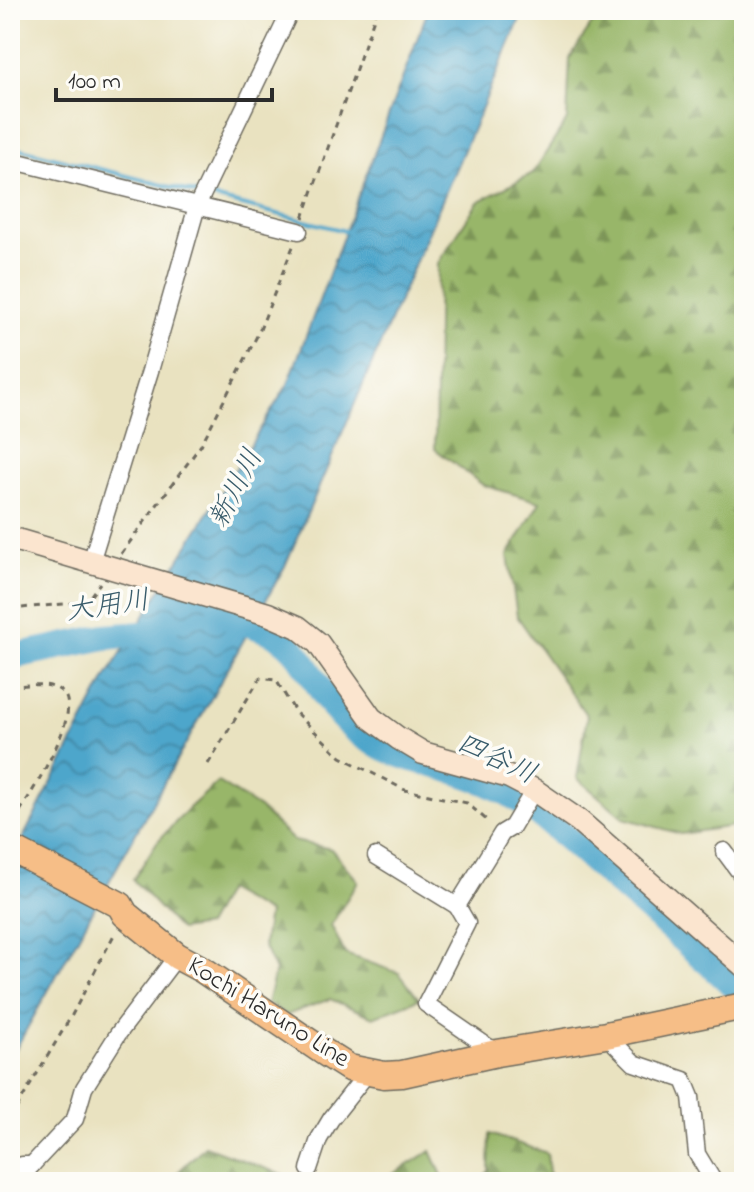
<svg xmlns="http://www.w3.org/2000/svg" width="754" height="1192" viewBox="0 0 754 1192" font-family="'Indie Flower','Klee One',sans-serif">
<style>
.forest{fill:url(#forest-firs);stroke:#62704a;stroke-width:2}
.water{fill:url(#water-waves);stroke:#3c687b;stroke-width:2}
.lines{fill:none;stroke-linecap:round;stroke-linejoin:round}
.stream{stroke:#4ea6cb;stroke-width:4}
.river{stroke:#4ea6cb;stroke-width:26}
.street-casing{stroke:#6e6b5f;stroke-width:19}
.secondary-casing{stroke:#6e6b5f;stroke-width:25}
.primary-casing{stroke:#6e6b5f;stroke-width:29}
.path{stroke:#6e6b5f;stroke-width:3;stroke-dasharray:6 6;stroke-linecap:butt}
.street{stroke:#fff;stroke-width:16}
.secondary{stroke:#fbe5cf;stroke-width:22}
.primary{stroke:#f6be87;stroke-width:26}
.labels{text-anchor:middle;dominant-baseline:central;stroke-width:7;stroke-linejoin:round;paint-order:stroke}
.street-label{font-size:26px;fill:#2b2b2b;stroke:#fdfcf7}
.water-label{font-size:28px;font-style:italic;fill:#395c6b;stroke:#fdfcf7}
</style>
<defs>
<pattern id="forest-firs" width="22" height="20" patternUnits="userSpaceOnUse" patternTransform="scale(2)"><rect width="22" height="20" fill="#98b669"/><path d="M5 1l3.5 6h-7zM16 11l3.5 6h-7z" fill="#7c9457"/></pattern>
<pattern id="water-waves" width="16" height="10" patternUnits="userSpaceOnUse" patternTransform="scale(2)"><rect width="16" height="10" fill="#4ea6cb"/><path d="M0 5q4-4 8 0t8 0" fill="none" stroke="#4187a5"/></pattern>
</defs>
<rect width="100%" height="100%" fill="#fdfcf7"/>
<filter id="ink" filterUnits="userSpaceOnUse"><feTurbulence type="fractalNoise" baseFrequency=".0125" numOctaves="2"/><feDisplacementMap in="SourceGraphic" scale="16" xChannelSelector="R" yChannelSelector="G"/><feConvolveMatrix kernelMatrix="1 2 1 2 8 2 1 2 1" color-interpolation-filters="sRGB"/></filter>
<filter id="wash" filterUnits="userSpaceOnUse"><feTurbulence type="fractalNoise" baseFrequency=".006" numOctaves="4" result="noise"/><feDisplacementMap in="SourceGraphic" scale="32" xChannelSelector="R" yChannelSelector="G"/><feGaussianBlur stdDeviation="1.8" result="paint"/><feColorMatrix in="noise" values="0 0 0 0 0 0 0 0 0 0 0 0 0 0 0 0 0 1.4 0 .05"/><feComposite in="paint" operator="in"/></filter>
<g filter="url(#wash)">
<rect width="100%" height="100%" fill="#e9e2c0"/>
<g class="forest">
<path d="M601,10H744V823L740,825L681,834L624,818L577,778L587,716L517,616L508,555L540,502L483,485L435,449L438,263L478,202L533,173L567,120L570,58Z"/>
<path d="M218,782L259,808L294,841L331,849L358,881L331,925L345,954L399,973L419,999L373,1017L330,999L287,1015L267,1003L275,971L263,945L268,913L226,890L206,926L180,930L133,880L157,842L189,808Z"/>
<path d="M490,1134L547,1153L550,1182H478L489,1171Z"/>
<path d="M205,1146L302,1182H168Z"/>
<path d="M431,1151L445,1182H380Z"/>
</g>
<path class="water" d="M428,10H524L285,566L10,1059V863L107,676L288,384Z"/>
<g class="lines">
<g class="stream">
<path d="M10,146L198,194"/>
<path d="M206,196L349,232"/>
</g>
<g class="river">
<path d="M219,614C236,620 261,627 276,635C299,648 311,675 325,696C336,714 354,732 372,742C411,764 458,767 498,788C534,806 568,839 598,866C647,909 696,951 744,995"/>
<path d="M10,657L105,637L165,632"/>
</g>
</g>
</g>
<g filter="url(#ink)">
<g class="lines">
<defs>
<g id="street">
<path d="M10,160L299,231"/>
<path d="M91,562L150,371L197,206L291,10"/>
<path d="M724,851L744,878"/>
<path d="M376,856L457,906"/>
<path d="M606,1035L634,1063L684,1080L691,1097L697,1154L714,1182"/>
<path d="M497,1053L426,1004L467,923L457,906L502,833L512,827L534,790"/>
<path d="M309,1169L319,1139L331,1119L368,1072"/>
<path d="M10,1174L22,1165H32"/>
<path d="M26,1182L28,1169L75,1119L84,1088L118,1034L177,956"/>
</g>
<path id="secondary" d="M10,538L268,614L298,627L318,643L371,718L398,738L423,753L509,777L534,790L579,821L744,966"/>
<path id="primary" d="M10,848L120,905L125,914L177,956L203,970L324,1052L349,1068L384,1075L402,1074L497,1053L606,1035L744,1006"/>
</defs>
<use href="#street" class="street-casing"/>
<use href="#secondary" class="secondary-casing"/>
<use href="#primary" class="primary-casing"/>
<g class="path">
<path d="M303,218L377,10"/>
<path d="M121,554L201,445L259,332L294,244"/>
<path d="M10,609L86,602L100,583"/>
<path d="M10,686C26,686 52,680 64,694C83,717 24,804 10,827"/>
<path d="M208,764L260,678L276,680L296,713L341,757L405,790L467,803L490,823"/>
<path d="M10,1119L72,1015L116,931"/>
</g>
<use href="#street" class="street"/>
<use href="#secondary" class="secondary"/>
<use href="#primary" class="primary"/>
</g>
</g>
<g class="labels">
<g class="street-label">
<text transform="translate(268 1013) rotate(32)">Kochi Haruno Line</text>
</g>
<g class="water-label">
<text transform="translate(237 489) rotate(-63)">新川川</text>
<text transform="translate(108 607) rotate(-8)">大用川</text>
<text transform="translate(496 760) rotate(25)">四谷川</text>
</g>
</g>
<rect width="754" height="1192" fill="none" stroke="#fdfcf7" stroke-width="40"/>
<path d="M56 88v12h216v-12" fill="none" stroke="#2b2b2b" stroke-width="4"/>
<text x="68" y="88" font-size="24" fill="#2b2b2b" stroke="#fdfcf7" stroke-width="6" paint-order="stroke">100 m</text>
</svg>
